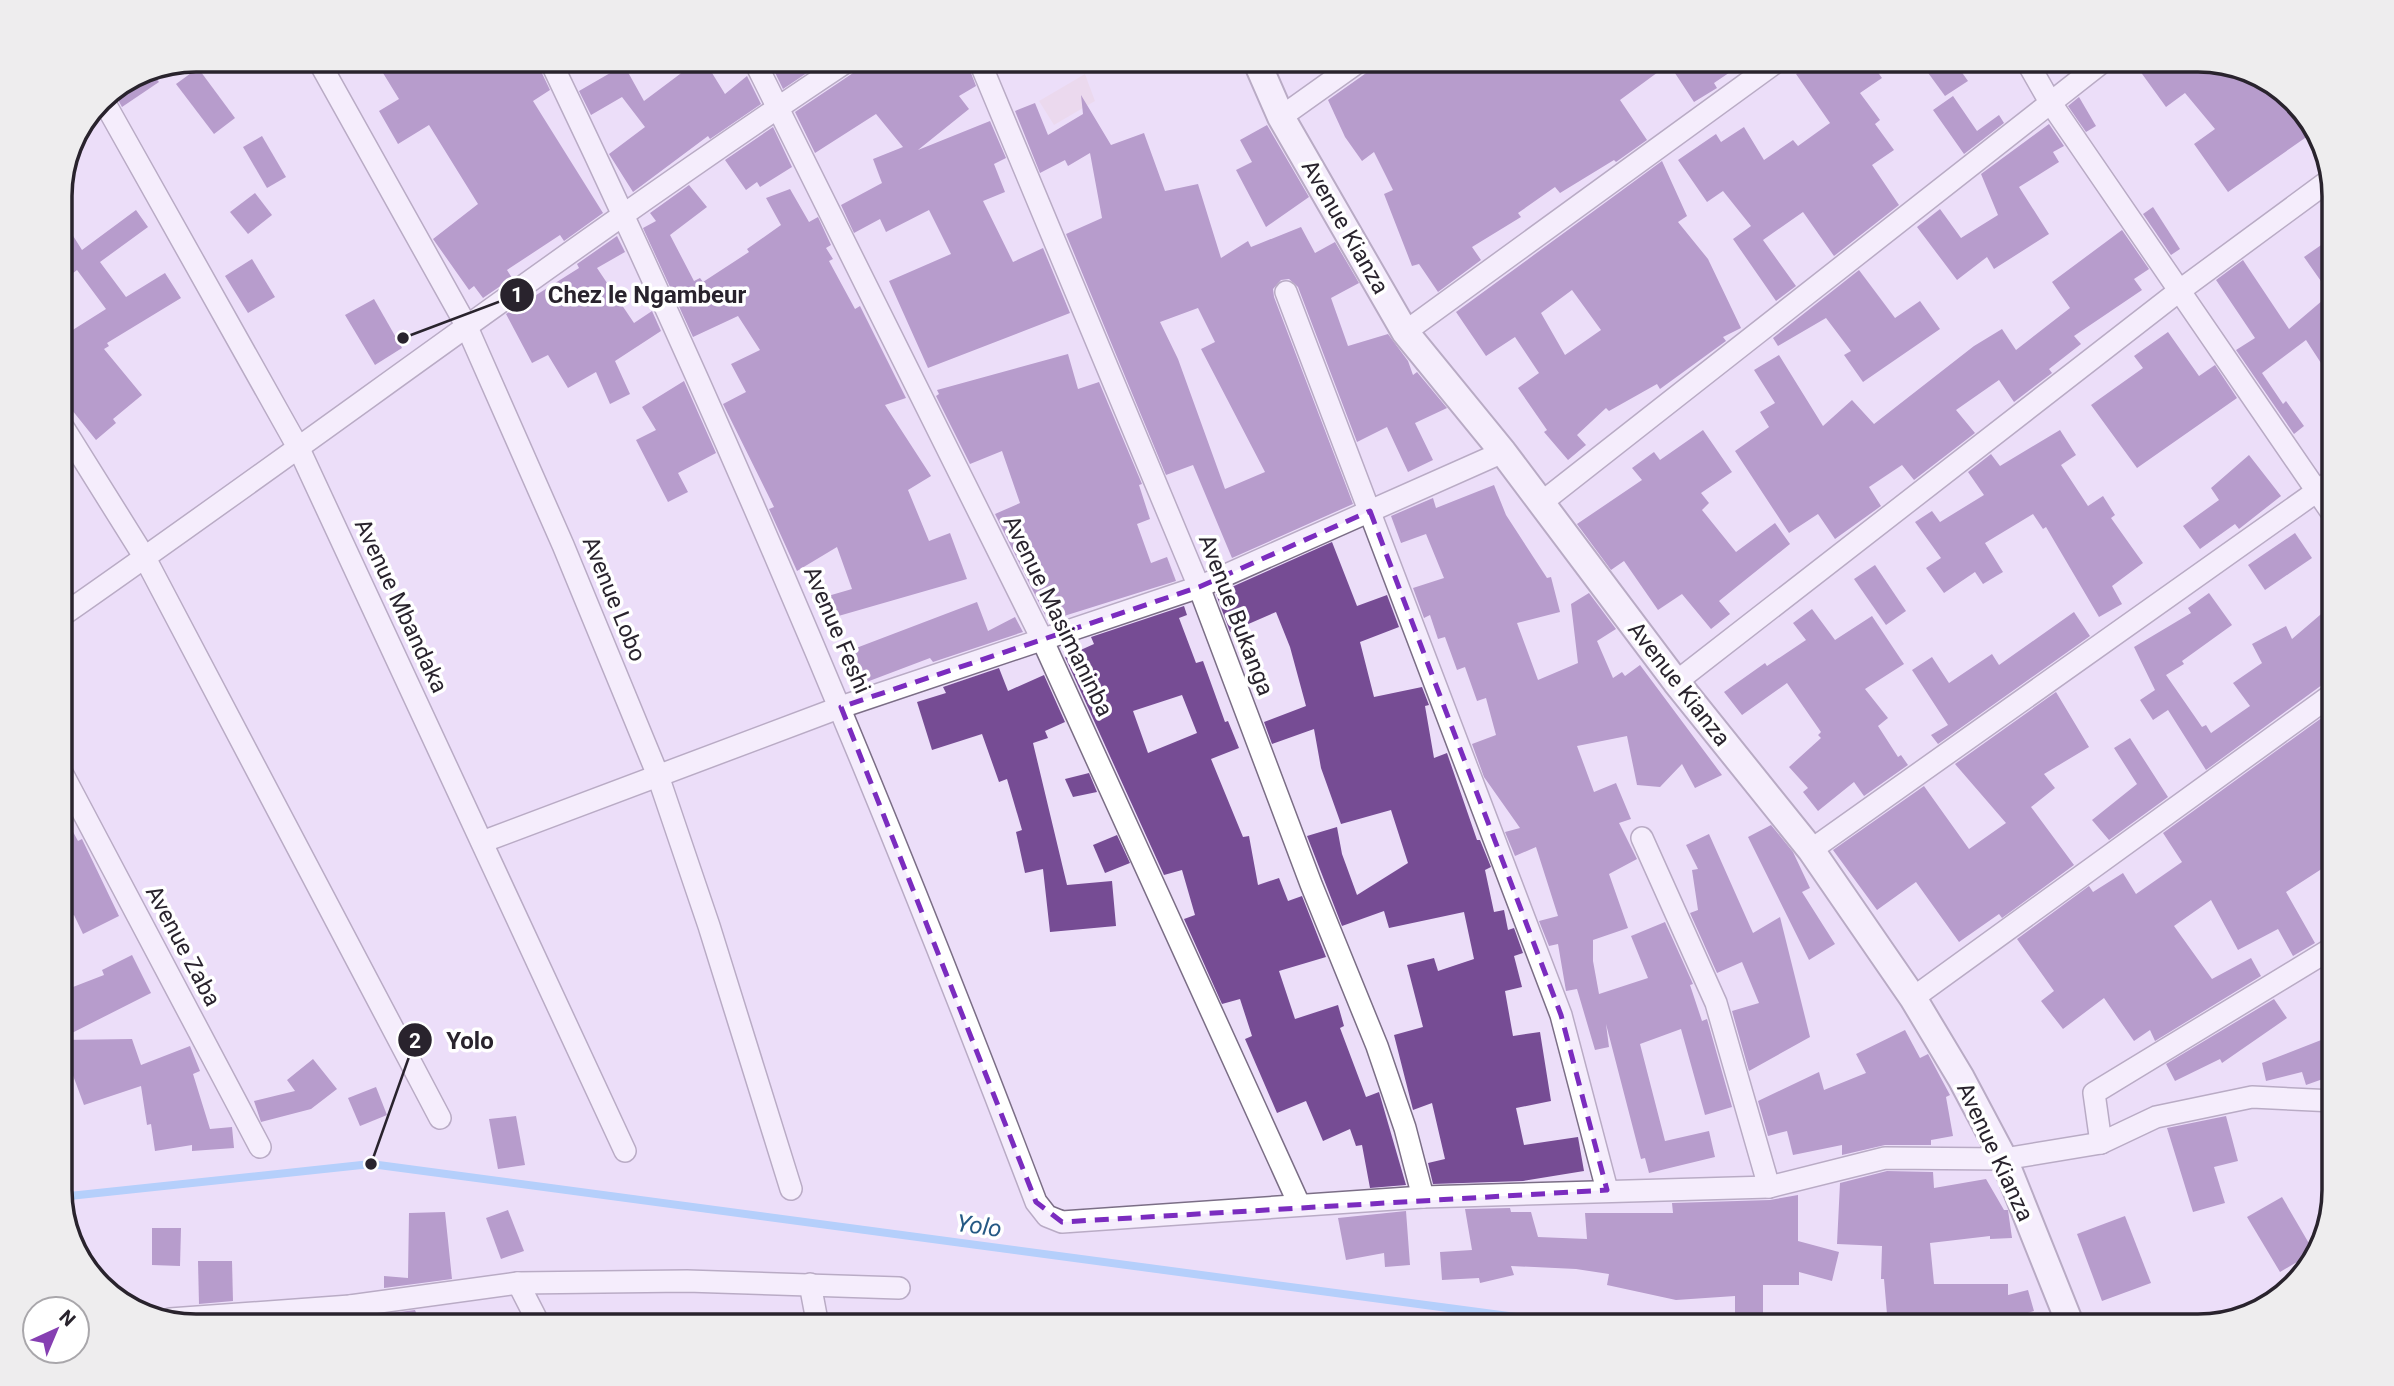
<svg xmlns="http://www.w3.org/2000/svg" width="2394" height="1386" viewBox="0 0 2394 1386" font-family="Roboto,sans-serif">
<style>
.medical{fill:#e9d3e1}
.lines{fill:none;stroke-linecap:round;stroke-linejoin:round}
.stream{stroke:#71bcfd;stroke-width:8}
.building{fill:#764c94;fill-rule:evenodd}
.minor-casing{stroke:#7b6e86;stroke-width:24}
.tertiary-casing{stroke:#7b6e86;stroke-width:30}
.minor{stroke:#fff;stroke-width:21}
.tertiary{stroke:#fff;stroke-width:26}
.marked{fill:none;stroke:#7b2cbf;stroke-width:5;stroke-dasharray:14 9;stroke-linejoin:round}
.labels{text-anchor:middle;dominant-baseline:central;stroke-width:7;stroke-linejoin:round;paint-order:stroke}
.street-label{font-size:23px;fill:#29232d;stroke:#fff}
.water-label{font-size:24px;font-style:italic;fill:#255984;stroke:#fff}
.rim{fill:none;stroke:#29232d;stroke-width:3.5}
.leader{fill:none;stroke:#29232d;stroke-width:2.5}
.callout-dot{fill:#29232d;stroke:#fff;stroke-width:2.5}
.mark-label{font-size:21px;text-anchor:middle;font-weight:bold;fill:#fff}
.callout-label{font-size:24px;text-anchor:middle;font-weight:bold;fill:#29232d;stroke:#fff;stroke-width:7;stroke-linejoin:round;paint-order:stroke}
</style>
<rect width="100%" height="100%" fill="#ecdef9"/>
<path class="medical" d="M1085,74L1095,101L1054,125L1039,101Z"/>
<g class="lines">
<path class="stream" d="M60,1197L371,1164L1583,1326"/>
</g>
<g class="building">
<path d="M375,60H524L530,70L538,65L550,90L533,101L603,213L564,241L560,235L507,270L512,278L483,298L474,286L469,290L433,239L478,204L429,125L398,144L379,111L399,99Z"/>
<path d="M677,60H704L725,94L747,76L761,104L710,139L708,136L633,192L609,154L645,127L622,97L591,115L579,91L624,65L644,101L684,71Z"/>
<path d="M769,60H826L783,89Z"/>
<path d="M862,60H966L976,86L959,96L969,109L918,150L990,121L1006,158L994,164L1005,192L983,201L1013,262L1043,248L1070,313L928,368L889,281L951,254L929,210L886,232L880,219L854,233L841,205L882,183L873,159L903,147L876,114L815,153L795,112L856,71Z"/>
<path d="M1378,60H1748L1714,83L1717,88L1694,102L1669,64L1620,100L1647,140L1616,162L1614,160L1560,193L1555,187L1518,213L1521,217L1472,247L1481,260L1438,292L1419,264L1412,266L1384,194L1393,190L1374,152L1362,161L1345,137L1328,100L1369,71Z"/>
<path d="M1817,60H1869L1882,78L1860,93L1880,120L1875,124L1894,150L1872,165L1899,205L1834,256L1803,212L1763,240L1796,286L1776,301L1733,239L1751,226L1723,191L1707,202L1678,160L1716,134L1721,142L1744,127L1764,160L1793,140L1798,146L1830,123L1796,74Z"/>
<path d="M1941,60H1953L1968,81L1945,96L1926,70Z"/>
<path d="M2132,60H2198L2266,78L2312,121L2315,131L2228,192L2194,144L2215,129L2185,93L2166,107Z"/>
<path d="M198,68L235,118L214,134L176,84Z"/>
<path d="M149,69L159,82L122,107L113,91Z"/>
<path d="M1081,95L1111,145L1144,133L1165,191L1198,184L1221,258L1248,241L1251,247L1301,227L1315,253L1335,242L1359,283L1331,298L1348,346L1388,334L1408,361L1413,375L1417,372L1447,408L1415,423L1433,460L1408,472L1387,427L1357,442L1298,287L1289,279L1281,280L1273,289L1274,297L1353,504L1232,558L1193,465L1166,475L1066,234L1102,218L1090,153L1068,166L1065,160L1040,173L1015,111L1035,103L1048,135L1083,114ZM1198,308L1215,342L1201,349L1265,472L1225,489L1178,359L1160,322Z"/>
<path d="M1953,96L1977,131L1999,115L2004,123L1964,154L1933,110Z"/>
<path d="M2079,97L2096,126L2086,132L2068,106Z"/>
<path d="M2049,124L2064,146L2053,152L2059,162L2019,187L2049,234L1994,269L1987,257L1957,280L1917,227L1940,209L1961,238L1998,215L1981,174Z"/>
<path d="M1267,125L1309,197L1266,227L1236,170L1252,162L1240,140Z"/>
<path d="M773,127L792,167L760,187L757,182L746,190L725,160Z"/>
<path d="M262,136L286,177L267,188L243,147Z"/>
<path d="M1662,161L1687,216L1678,222L1708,259L1741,328L1723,337L1726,341L1660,389L1657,384L1609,411L1606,408L1577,435L1586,445L1568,460L1544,432L1547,430L1518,388L1539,373L1515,337L1486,356L1456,312ZM1572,290L1601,330L1565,355L1541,313Z"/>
<path d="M689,185L707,207L670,235L694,281L700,278L703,282L749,252L747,249L781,225L766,198L790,189L809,222L818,217L831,245L826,248L833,259L829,261L855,309L860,306L906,398L885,405L931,476L908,490L929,541L950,533L967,579L828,619L821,598L852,589L837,547L797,571L769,509L774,507L723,404L746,392L731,364L760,350L738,316L693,337L643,228L656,221L650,213Z"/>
<path d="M255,193L272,215L248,234L230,212Z"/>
<path d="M2153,207L2180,249L2171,255L2143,214Z"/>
<path d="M136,210L148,227L100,262L126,297L165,273L181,298L107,343L109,346L104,349L142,395L113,419L116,423L96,440L60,395V338L106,309L77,270L60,283V215L82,250Z"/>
<path d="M2122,230L2149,269L2134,279L2142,290L2074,336L2081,344L2049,369L2052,373L2014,402L1999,380L1956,410L1975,433L1914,480L1902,465L1869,487L1881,506L1835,539L1818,514L1789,533L1735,451L1769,427L1760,412L1775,403L1754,370L1779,355L1823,426L1852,400L1874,424L1974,346L2002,329L2016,350L2070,308L2052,282Z"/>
<path d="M617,236L625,252L597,268L634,323L652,311L661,331L615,361L630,394L610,404L596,372L568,388L548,355L532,363L506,314L579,268L577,264Z"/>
<path d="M2334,236V383L2306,340L2262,373L2283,404L2286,401L2304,426L2294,434L2236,350L2255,338L2216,280L2243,260L2289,329L2330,294L2304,257Z"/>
<path d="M252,259L275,297L248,313L225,276Z"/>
<path d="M1859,270L1895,318L1920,301L1940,329L1863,382L1844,355L1851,351L1826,318L1778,346L1773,338Z"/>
<path d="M374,299L402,348L375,365L345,315Z"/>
<path d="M2168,332L2199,376L2215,365L2237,398L2137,468L2091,405L2143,368L2134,356Z"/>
<path d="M1068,354L1078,389L1099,382L1142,484L1139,485L1150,519L1137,524L1151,563L1167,557L1176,581L1048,621L995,514L1020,503L1002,451L970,464L936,396L939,394L937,390Z"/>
<path d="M684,381L716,453L678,473L688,492L668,502L636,440L656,430L642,407Z"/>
<path d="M1703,430L1732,472L1701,493L1709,503L1702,510L1736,552L1775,523L1790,544L1719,601L1730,614L1711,629L1682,594L1658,610L1624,561L1611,570L1577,524L1642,480L1632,468L1654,452L1660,460Z"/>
<path d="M2060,430L2076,455L2061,465L2088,506L2103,496L2115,515L2111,518L2143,563L2112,586L2122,604L2099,617L2046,527L2043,529L2033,514L1985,543L2003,572L1983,584L1975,572L1944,593L1926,568L1941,558L1915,522L1932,511L1940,522L1984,495L1968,472L1991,454L2000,466Z"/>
<path d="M2249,455L2281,496L2239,529L2235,524L2200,549L2183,526L2219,500L2211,488Z"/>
<path d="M1494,485L1506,515L1547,578L1551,577L1560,612L1517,623L1538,680L1578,663L1571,604L1589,593L1616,629L1597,641L1613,678L1622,672L1625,676L1640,665L1722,775L1695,788L1682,764L1660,787L1637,785L1627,736L1577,746L1594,792L1616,783L1631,819L1619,823L1637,859L1609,874L1628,928L1593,940V961L1599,994L1648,978L1631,936L1665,922L1693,984L1690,985L1702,1021L1707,1019L1732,1107L1705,1115L1681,1029L1640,1044L1665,1141L1709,1131L1715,1157L1649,1173L1645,1158L1641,1159L1606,1024L1609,1047L1595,1050L1577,989L1566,991L1558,944L1549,946L1539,921L1558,916L1536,847L1515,856L1505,832L1520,828L1484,777L1472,744L1496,735L1486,698L1477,701L1465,667L1457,670L1445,637L1438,639L1430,615L1424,618L1413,588L1444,578L1426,534L1401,543L1391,516L1433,498L1436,508Z"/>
<path d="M2295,533L2312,558L2265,590L2248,565Z"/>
<path d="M1332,542L1357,606L1387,595L1399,627L1360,642L1374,697L1422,687L1429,705L1425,706L1434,758L1447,753L1477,840H1480L1491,867L1485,870L1494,912L1504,910L1508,930L1514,928L1523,953L1514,956L1522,987L1505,991L1513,1036L1540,1032L1551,1101L1516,1108L1524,1145L1578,1137L1584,1171L1523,1181L1433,1184L1428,1163L1445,1159L1432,1103L1413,1110L1394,1035L1423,1027L1407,965L1434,958L1438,971L1474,959L1464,912L1389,928L1384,911L1342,926L1307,836L1337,827L1342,854L1357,895L1408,863L1391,810L1341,824L1321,768L1314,729L1272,744L1264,722L1306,706L1290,647L1276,612L1230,632L1216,594Z"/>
<path d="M1875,565L1906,611L1886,625L1854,579Z"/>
<path d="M2209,593L2232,625L2182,661L2184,664L2166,675L2202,727L2206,725L2211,733L2250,706L2233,683L2262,663L2252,644L2286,626L2292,639L2334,603V650L2325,659L2334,673V680L2326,682L2206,770L2168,710L2153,720L2140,700L2155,690L2134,647L2191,613L2188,608Z"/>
<path d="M977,602L988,631L1015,617L1023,632L933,662L930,658L856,686L843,653Z"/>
<path d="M1184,606L1187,615L1179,618L1196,663L1203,661L1225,722L1228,721L1239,748L1211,759L1243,837L1249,836L1258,885L1279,878L1288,901L1302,896L1326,957L1279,971L1295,1019L1338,1005L1344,1026L1340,1028L1366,1097L1379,1092L1406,1185L1370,1188L1362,1145L1356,1146L1350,1129L1323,1141L1306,1101L1277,1113L1245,1039L1252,1036L1240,999L1222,1004L1184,919L1195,915L1182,870L1164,875L1065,657L1094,644L1091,637ZM1182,695L1197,733L1148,753L1133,711Z"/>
<path d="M1812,609L1835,640L1872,616L1904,664L1865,689L1888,718L1878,726L1898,757L1901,755L1908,765L1864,796L1854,782L1818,811L1803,792L1808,788L1789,767L1821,738L1818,735L1821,732L1787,683L1742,715L1724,692L1765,663L1767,666L1806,640L1793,623Z"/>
<path d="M2074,612L2090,636L1938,744L1931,735L1948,725L1912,670L1932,657L1949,683L1992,654L1999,665Z"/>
<path d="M999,668L1008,691L1044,675L1065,722L1045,731L1048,738L1033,743L1067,885L1112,881L1116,926L1050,932L1043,869L1025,873L1016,832L1022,830L1007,779L999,782L982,734L932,750L917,702L946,693L943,687Z"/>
<path d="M2056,692L2089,747L2044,774L2055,788L2031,807L2074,865L2002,918L1999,914L1959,942L1916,882L1877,910L1833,850L1924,786L1969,849L2006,823L1955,764Z"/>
<path d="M2334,709V861L2286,892L2315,943L2293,956L2278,929L2238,950L2211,900L2174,926L2212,979L2251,958L2261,976L2155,1041L2150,1030L2134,1041L2104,998L2063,1029L2041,1001L2054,991L2017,939L2089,886L2093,892L2123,873L2136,894L2182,862L2163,833Z"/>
<path d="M2130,738L2168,797L2109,840L2092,820L2137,784L2114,748Z"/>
<path d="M1089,773L1097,792L1073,797L1065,779Z"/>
<path d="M60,808L78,841L82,839L119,916L83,934L74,915L60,921Z"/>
<path d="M1771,825L1793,852L1810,888L1802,892L1835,944L1809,960L1748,837Z"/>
<path d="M1709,834L1753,933L1780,917L1810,1037L1749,1071L1732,1011L1759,1003L1742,962L1717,973L1690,913L1698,910L1692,870L1698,869L1686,845Z"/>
<path d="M1117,835L1130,863L1105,873L1093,845Z"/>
<path d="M132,955L151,993L60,1039V992L104,975L102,970Z"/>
<path d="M2274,999L2287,1018L2222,1063L2220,1059L2175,1081L2166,1064Z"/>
<path d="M1905,1030L1920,1058L1928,1054L1950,1095L1946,1097L1953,1136L1931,1140V1145H1885L1842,1155V1145L1793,1155L1787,1131L1768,1136L1758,1101L1819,1072L1824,1090L1866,1073L1856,1054Z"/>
<path d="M2334,1035V1075L2306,1085L2302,1072L2266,1081L2262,1063Z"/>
<path d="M132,1039L141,1065L190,1046L200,1071L193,1074L210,1129L232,1127L234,1148L192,1151V1145L155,1151L151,1124L147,1125L141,1086L84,1105L71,1070L60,1074V1040Z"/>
<path d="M313,1059L337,1089L311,1109L261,1122L254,1101L295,1091L287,1080Z"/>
<path d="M376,1087L387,1115L360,1126L348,1098Z"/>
<path d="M516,1116L525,1165L498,1169L489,1119Z"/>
<path d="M2226,1116L2238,1161L2214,1167L2225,1203L2193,1212L2167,1128Z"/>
<path d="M1887,1171L1933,1172L1934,1188L1986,1179L2004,1210H2008L2012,1238L1990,1239V1236L1930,1243L1934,1284H2008V1295L2028,1290L2034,1311L1995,1323V1326H1888L1884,1279H1881L1882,1246L1837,1244L1840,1183Z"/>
<path d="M1798,1195V1241L1839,1252L1832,1281L1799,1272V1285H1763V1314H1735V1296L1676,1300L1607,1285L1609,1274L1576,1269L1511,1266L1514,1275L1480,1283L1479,1278L1442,1280L1440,1252L1472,1250L1465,1209L1510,1208L1511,1212H1531L1538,1237L1587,1239L1585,1213H1673L1672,1203L1770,1200Z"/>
<path d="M2282,1197L2314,1252L2280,1272L2247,1217Z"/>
<path d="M508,1210L524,1251L501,1259L486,1218Z"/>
<path d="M1406,1211L1410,1265L1385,1267L1384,1253L1346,1260L1338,1218Z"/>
<path d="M445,1212L452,1279L384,1288V1276L408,1278L409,1213Z"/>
<path d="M2125,1216L2151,1283L2102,1301L2077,1234Z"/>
<path d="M152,1228H181L180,1266L152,1265Z"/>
<path d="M198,1261H232L233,1301L199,1304Z"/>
<path d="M415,1310L417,1315L385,1322V1314Z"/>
</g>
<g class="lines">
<defs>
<g id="minor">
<path d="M318,60L466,325L563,545L657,773L709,926L791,1189"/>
<path d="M550,60C729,433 889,815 1036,1202L1047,1216L1062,1222L1423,1197L1769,1187L1885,1158L2004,1159L2101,1143L2156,1117L2252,1097L2334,1101"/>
<path d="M754,60L1042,639L1299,1204"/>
<path d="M979,60L1199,587L1311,884L1377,1046L1405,1128L1423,1197"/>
<path d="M2026,60L2050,102L2334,516"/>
<path d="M102,98L299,449L625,1151"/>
<path d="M1281,117L1361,60"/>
<path d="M1286,292L1561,1015L1607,1190"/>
<path d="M1405,332L1779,60"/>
<path d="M60,422L145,558L440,1118"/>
<path d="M1541,503L2105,60"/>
<path d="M60,617C324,433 581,238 849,60"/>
<path d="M1676,682L2179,291L2331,179"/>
<path d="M60,769L260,1147"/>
<path d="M1642,838L1716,1003L1769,1187"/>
<path d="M482,842L841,707L1199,587L1503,452"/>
<path d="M1811,850L2334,479"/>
<path d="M1913,998L2334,693"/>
<path d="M2101,1143L2094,1093L2334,947"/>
<path d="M518,1283L540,1326"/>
<path d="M810,1284L818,1326"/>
<path d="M350,1306L359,1326"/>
<path d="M170,1319L350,1306L518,1283L687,1281L899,1288"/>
<path d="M2178,1326H2202"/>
</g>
<path id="tertiary" d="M1256,60L1281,117L1405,332L1503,452L1676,682L1811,850L1913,998L1961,1078L2004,1159L2071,1326"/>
</defs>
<use href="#minor" class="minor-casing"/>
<use href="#tertiary" class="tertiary-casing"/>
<use href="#minor" class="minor"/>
<use href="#tertiary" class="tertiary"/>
</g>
<path d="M0 0H2394V1386H0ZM1370,511L1561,1015L1607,1190L1062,1222L1036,1202L841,707L1199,587Z" fill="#ecdef9" fill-opacity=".55" fill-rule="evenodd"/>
<path class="marked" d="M1370,511L1561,1015L1607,1190L1062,1222L1036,1202L841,707L1199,587Z"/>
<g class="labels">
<g class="street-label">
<text transform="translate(1345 227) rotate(60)">Avenue Kianza</text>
<text transform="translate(614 599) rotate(68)">Avenue Lobo</text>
<text transform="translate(401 606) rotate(65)">Avenue Mbandaka</text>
<text transform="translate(1236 615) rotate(69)">Avenue Bukanga</text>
<text transform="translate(1058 616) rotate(64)">Avenue Masimaninba</text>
<text transform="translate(837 630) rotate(67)">Avenue Feshi</text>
<text transform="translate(1679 684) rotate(52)">Avenue Kianza</text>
<text transform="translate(183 946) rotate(62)">Avenue Zaba</text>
<text transform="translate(1995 1152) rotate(65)">Avenue Kianza</text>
</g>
<g class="water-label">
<text transform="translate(979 1226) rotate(8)">Yolo</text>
</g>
</g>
<path d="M0 0H2394V1386H0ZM196 72H2198A124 124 0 0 1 2322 196V1190A124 124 0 0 1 2198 1314H196A124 124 0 0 1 72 1190V196A124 124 0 0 1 196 72Z" fill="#eeedee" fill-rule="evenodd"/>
<path class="rim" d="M196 72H2198A124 124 0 0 1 2322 196V1190A124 124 0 0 1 2198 1314H196A124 124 0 0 1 72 1190V196A124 124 0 0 1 196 72Z"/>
<path class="leader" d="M403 338L517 295M371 1164L415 1040"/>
<g class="callout-dot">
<circle cx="403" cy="338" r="7"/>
<circle cx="371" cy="1164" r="7"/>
<circle cx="517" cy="295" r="18"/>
<circle cx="415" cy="1040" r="18"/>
</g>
<g class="mark-label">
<text x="517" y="302">1</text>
<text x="415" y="1048">2</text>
</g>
<g class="callout-label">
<text x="647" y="303">Chez le Ngambeur</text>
<text x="470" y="1049">Yolo</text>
</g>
<g transform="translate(56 1330) rotate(44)"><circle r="33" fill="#ffffff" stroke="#a9a7ab" stroke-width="2"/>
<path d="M0-5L12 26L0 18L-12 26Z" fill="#863fb2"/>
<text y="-10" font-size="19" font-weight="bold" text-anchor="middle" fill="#29232d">N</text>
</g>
</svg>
